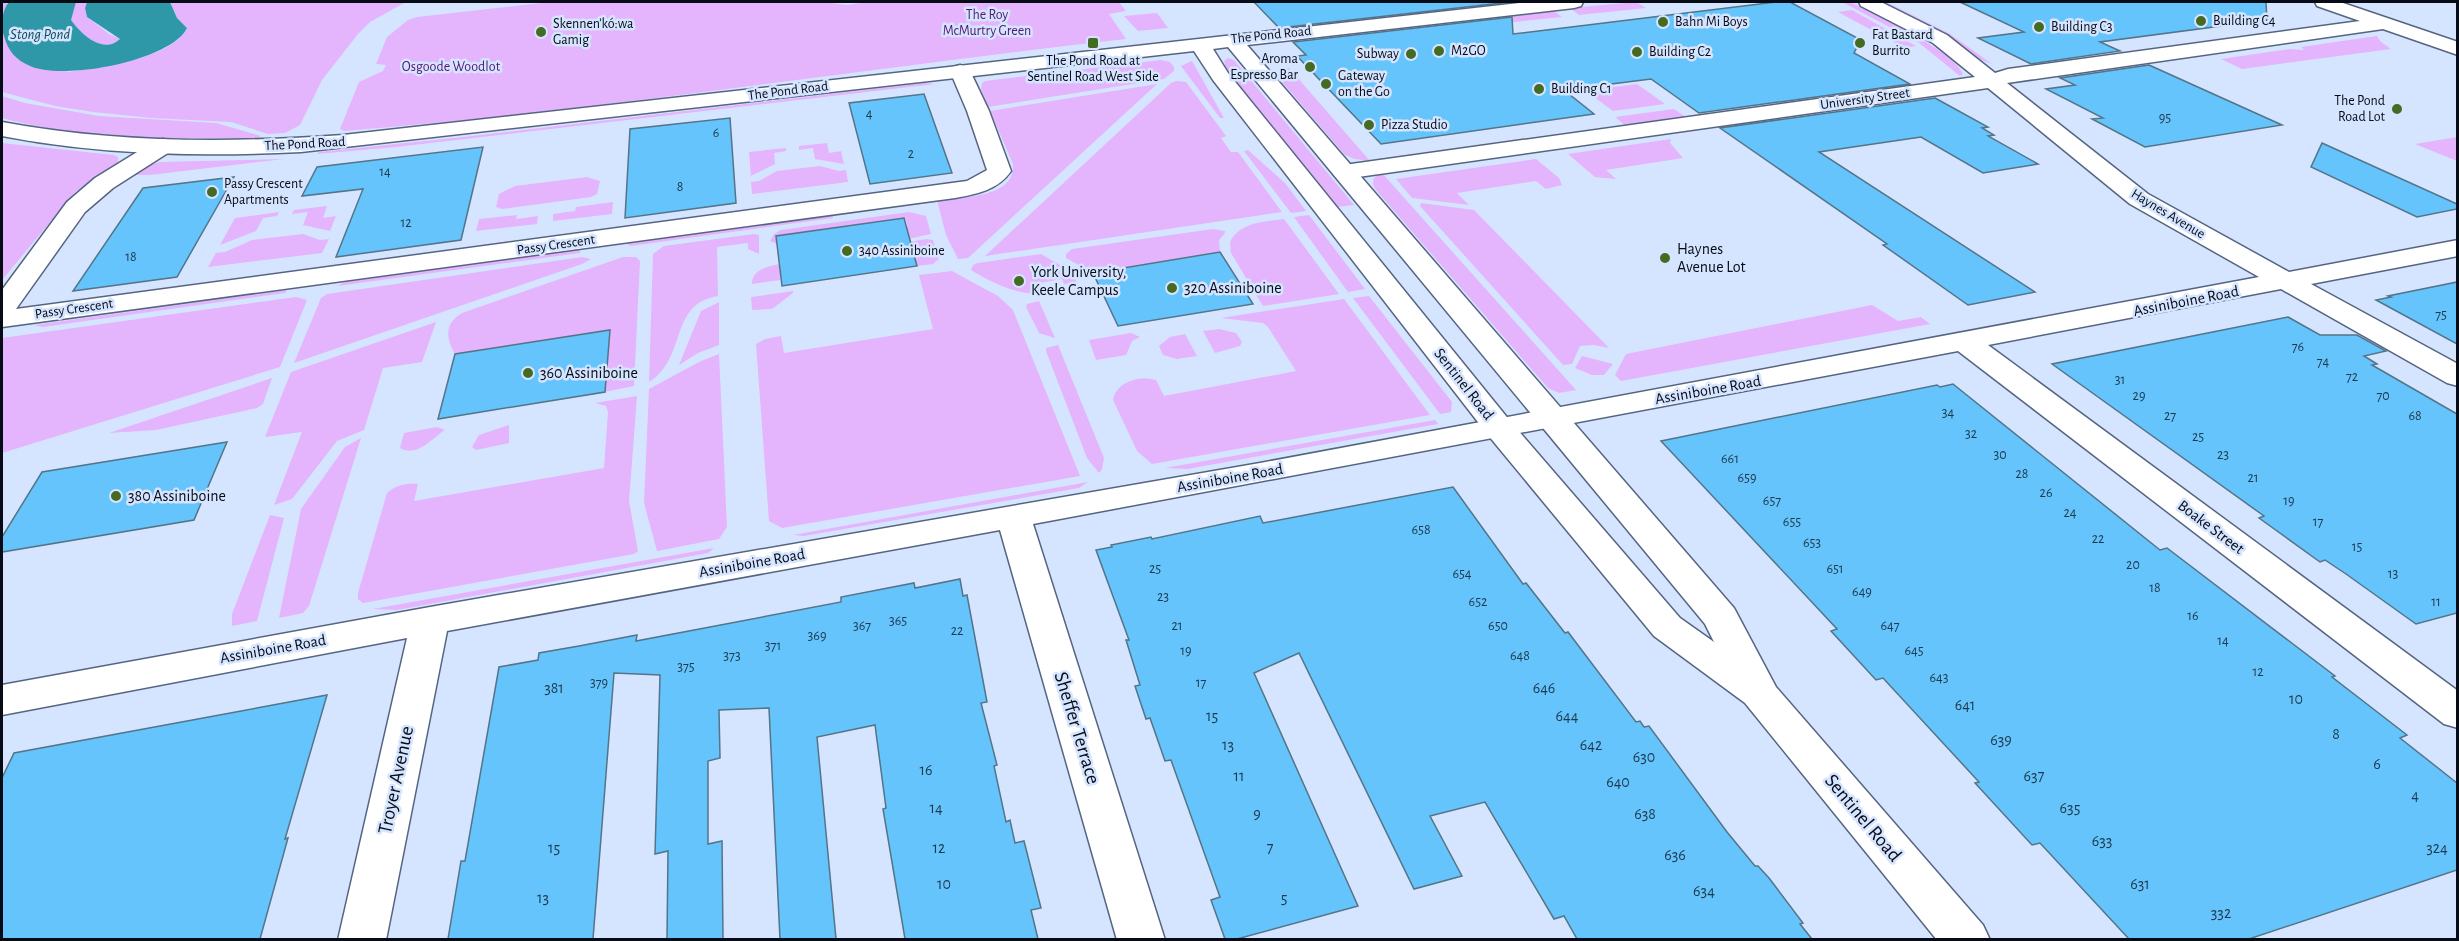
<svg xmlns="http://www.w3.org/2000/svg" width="2459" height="941" viewBox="0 0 2459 941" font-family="'Alegreya Sans',sans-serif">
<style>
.green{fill:#e4b4fd}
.water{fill:#2e98a9}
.building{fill:#64c4fb;stroke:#547488;stroke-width:1.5}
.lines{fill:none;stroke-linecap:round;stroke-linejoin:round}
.street-casing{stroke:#556581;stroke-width:3}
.secondary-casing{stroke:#556581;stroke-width:3}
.street{fill:#fff;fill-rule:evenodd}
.secondary{fill:#fff;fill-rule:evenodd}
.poi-dot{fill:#446a24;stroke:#d6e5ff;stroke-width:2}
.labels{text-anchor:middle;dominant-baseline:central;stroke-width:5;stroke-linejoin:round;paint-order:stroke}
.far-park-label{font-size:14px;fill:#561671;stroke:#d6e5ff}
.far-poi-label{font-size:14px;fill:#060b16;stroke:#d6e5ff;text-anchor:start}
.far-street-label{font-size:14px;fill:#060b16;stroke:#d6e5ff}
.number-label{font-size:14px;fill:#1e394f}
.far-water-label{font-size:15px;font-style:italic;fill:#0e4b54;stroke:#d6e5ff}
.poi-label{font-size:16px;fill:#060b16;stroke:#d6e5ff;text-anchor:start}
.street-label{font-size:16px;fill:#060b16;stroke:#d6e5ff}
.near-number-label{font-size:16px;fill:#1e394f}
.near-street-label{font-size:20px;fill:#060b16;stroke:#d6e5ff}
</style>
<rect width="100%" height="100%" fill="#d6e5ff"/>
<g class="green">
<path d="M2,2H9L7,3L68,72C100,67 172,59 187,28L177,18L170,2H406L370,22L358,34L322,80L300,125L285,133L268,134L231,122L151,118L93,112L55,106L2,92Z"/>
<path d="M76,2H87L85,8L87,17L109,34L120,39C103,55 81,34 70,20Z"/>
<path d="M551,2H823L847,5L868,2H1119L1126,11L1109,14L1126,39C866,68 606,110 344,131L340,129L359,82L383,71L386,65L376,64L387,37L408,20L417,17Z"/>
<path d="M1636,2L1646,8L1579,15L1570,8Z"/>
<path d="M1842,2H1850C1875,14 1954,51 1963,74L1960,76L1918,42Z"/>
<path d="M1880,2H1886L1950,34L1992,64L1979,59L1943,33Z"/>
<path d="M1552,10L1562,17L1483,25L1475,19Z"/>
<path d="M1852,10L1916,46L1905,48L1838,12Z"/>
<path d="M1157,13L1168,28L1138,31L1124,16Z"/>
<path d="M2377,36L2380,41L2391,49L2242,69L2221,59L2290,49L2304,50L2301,47Z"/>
<path d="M1228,58L1234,60L1354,205L1337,207L1226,69L1224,61Z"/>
<path d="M1161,60L1170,62L1174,67V71L1164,79L988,107L981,89L982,83L985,81Z"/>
<path d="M1192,61L1224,118H1220L1181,66Z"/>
<path d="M1289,68L1370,161L1355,159L1345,155L1282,82L1290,80L1281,69Z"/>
<path d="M1176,81L1186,82L1226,136L1221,138L1231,152H1238L1282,212L985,256L1171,83Z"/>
<path d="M925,83L935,84L396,147L317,154L319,152L463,137Z"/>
<path d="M1157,84L968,258L958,259L946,235L937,200C962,196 1015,199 1013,164L990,111Z"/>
<path d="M1637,84L1665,104L1613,111L1586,91Z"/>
<path d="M2,96L25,103L99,116L216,123L261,136C250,141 233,138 220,138C149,139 71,137 2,118Z"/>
<path d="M1674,109L1687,118L1627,127L1615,117Z"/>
<path d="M2457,137V161L2415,144Z"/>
<path d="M1671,139L1670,143L1683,158L1606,170L1616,179L1595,177L1568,154Z"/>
<path d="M2,143L114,155L118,157V164L75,192L2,280Z"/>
<path d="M827,143L829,153L841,151L844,164L815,159L813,148L799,150V146Z"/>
<path d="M786,148V151L774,153L775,164L751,176L749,152Z"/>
<path d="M1248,150L1285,183L1306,211L1291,213L1244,151Z"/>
<path d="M284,159L150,175H131L147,165L160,162Z"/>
<path d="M1536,159L1559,178L1562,185L1546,189L1536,181L1457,193L1469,205L1412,198L1396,179Z"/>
<path d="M820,166L839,171L846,170L848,182L752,194L751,182L759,181L777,171Z"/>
<path d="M1382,173L1576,390L1559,393L1548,388L1375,189L1373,184L1374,178Z"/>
<path d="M587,177L600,181L597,194L591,197L502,209L496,207L499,194L515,186Z"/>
<path d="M613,202L612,214L553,221V214L575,211L576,207Z"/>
<path d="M1421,203L1474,210L1609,348L1594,345L1580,346L1572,364L1563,365L1420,206Z"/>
<path d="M327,206L323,218L336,216L330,231L303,225L308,212L292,214L294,210Z"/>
<path d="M279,212L277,216L263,218L256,231L220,245L235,218Z"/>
<path d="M909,212L926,216L931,234L908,239L902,227L908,226L905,218L776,236L777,244L770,241L774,234L781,230Z"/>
<path d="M517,215L516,219L538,216L537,224L476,231L479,219Z"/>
<path d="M833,215V218L631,246L625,243Z"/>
<path d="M1309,215L1365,289L1348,292L1294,217Z"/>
<path d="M1284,219L1339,294L1263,306L1231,253L1230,242C1240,222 1264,222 1284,219Z"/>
<path d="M1213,229L1225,231V233L1219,240L1220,253L1124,270L1123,268L1093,273L1066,258V254L1072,249Z"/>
<path d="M303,234L320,240L329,239L322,253L208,267L216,253L225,252L252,240Z"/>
<path d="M754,234L759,235V254L748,249V243L717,247L718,296C668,304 688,358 649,382L653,254L664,246Z"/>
<path d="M926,239L933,240L939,259L933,264L917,266L915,257H911L909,242Z"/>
<path d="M580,249V253L337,286L347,281Z"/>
<path d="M1041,254L1070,271L1077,282L1064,284L1062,279L1034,284L1038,294C1013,293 992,283 971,270L973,265L978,263Z"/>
<path d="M582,257L591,259L582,264L294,363L321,298L327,294Z"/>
<path d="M623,257H636L640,261L634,386L604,392L603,341L609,340L610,331L578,335L577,338L455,354C445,337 445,323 462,313Z"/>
<path d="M784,263L786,276L780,277V280L752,284C752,268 771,266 784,263Z"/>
<path d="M952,271L998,296L1013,310L1080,476L782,528L769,521L756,344L765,339L781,336L784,353L933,329L919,275Z"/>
<path d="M287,290L285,293L43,327L34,325Z"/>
<path d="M793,291V293L772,309L752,310L751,297Z"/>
<path d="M1369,296L1452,402L1451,412L1440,414L1353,298Z"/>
<path d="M296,297L307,300L280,367L2,453V338Z"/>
<path d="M1344,299L1430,415L1152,464L1137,451L1113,400C1116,382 1139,375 1156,380L1164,396L1296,371L1268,327L1263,323L1221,318Z"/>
<path d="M1039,301L1055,338L1039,333L1026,307L1027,304Z"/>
<path d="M719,302V345L698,353L679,365L701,311Z"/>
<path d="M1872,305L1898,321L1921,317L1930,324L1621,381L1615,375L1626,354Z"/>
<path d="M436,322L422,362L383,368L364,430L337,441L292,499L274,505L302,432L265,437L291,372Z"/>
<path d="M1219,329L1236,333L1242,342L1240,346L1215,353L1203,331Z"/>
<path d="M1131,333L1140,337L1132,341L1126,355L1096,360L1089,340Z"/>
<path d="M1185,334L1197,356L1177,359L1163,355L1159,346L1170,337Z"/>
<path d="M1058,345L1104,458L1102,469L1099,473L1087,458L1046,351V348Z"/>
<path d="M719,354L727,527L719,539L657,551L644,503L649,389L701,361Z"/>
<path d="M1582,356L1613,364L1604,375H1592L1575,368Z"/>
<path d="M272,378L263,404L257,408L156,430L109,433Z"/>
<path d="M637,396L629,501L638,551L634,554L363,603L358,599V593L387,493C396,485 406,483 418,484L414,501L604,468L608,412L606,406L595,403Z"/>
<path d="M1435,420L1438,424L1187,469L1165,468Z"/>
<path d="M509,425V443L476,450L472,447L479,435Z"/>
<path d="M437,427L445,430C432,438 417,458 400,448L404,433Z"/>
<path d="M361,438L309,606L303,613L279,618L301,509L345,447Z"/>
<path d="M1088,482L1079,488L804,536L793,535Z"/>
<path d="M270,515L284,518L257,621L232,626V614Z"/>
<path d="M714,548L708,553L397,610L373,609Z"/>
</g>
<path class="water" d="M9,2H76L71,20C81,34 103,55 120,39L87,17L85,8L87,2H170L177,18L187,28C171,61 62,81 30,66C16,60 8,51 4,36C0,26 2,10 9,2Z"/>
<g class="building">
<path d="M1254,2H1511L1279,28Z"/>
<path d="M1776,2H1790L1861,40L1854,53L1910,84L1699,113L1651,79L1643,80L1564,90L1594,114L1381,144L1297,56L1306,55L1293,42L1512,17L1513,34Z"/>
<path d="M1960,2H2266L2267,20L2100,42L2120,51L2031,64L1978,38L2024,32Z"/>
<path d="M2149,65L2282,125L2145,147L2092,119L2103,118L2046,89L2075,85L2060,78Z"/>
<path d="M924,94L952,173L870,184L849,103Z"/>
<path d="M1935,98L1988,127L1982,128L1994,135L1988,136L2038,164L1983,173L1921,137L1819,152L2035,292L1968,305L1883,245L1887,244L1720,128Z"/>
<path d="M730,118L736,203L625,218L630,129Z"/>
<path d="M2322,143L2457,204V209L2417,217L2311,167Z"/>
<path d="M483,147L461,240L336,257L363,189L302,196L317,167Z"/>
<path d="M234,177L177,277L73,291L143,188Z"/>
<path d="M904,218L917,266L782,286L776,236Z"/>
<path d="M1220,252L1253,304L1118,326L1093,273Z"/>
<path d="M2457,282V344L2376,300L2391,297L2388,296Z"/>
<path d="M2288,317L2320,335H2357L2386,351L2364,356L2377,364L2372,365L2457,414V613L2416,624L2346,574L2325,560L2320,562L2259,518L2264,516L2052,364Z"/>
<path d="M610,330L605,392L438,419L455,354Z"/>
<path d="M1953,384L2160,550L2167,548L2335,676L2332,677L2407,735L2400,738L2457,783V870L2249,939H2129L2040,843L2032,845L1975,783L1979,782L1883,678L1876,680L1831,631L1837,629L1661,441L1937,385L1940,387Z"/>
<path d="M227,442L194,520L2,552V537L42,472Z"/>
<path d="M1453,487L1523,584L1526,583L1565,633L1568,632L1636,722L1640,721L1644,727L1649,726L1727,832L1755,866H1758L1769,878L1803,923L1800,924L1812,939H1577L1564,916L1554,919L1485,802L1430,816L1462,876L1414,889L1299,653L1254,673L1358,906L1237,939H1225L1211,900L1220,897L1171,760L1165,761L1150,718L1146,719L1135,686L1140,685L1126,640H1129L1096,550L1112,547L1111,545L1151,537L1152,539L1260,516L1263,523Z"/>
<path d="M960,579L963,596L967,595L987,702L981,703L997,765L994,766L1006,822L1010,820L1015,843L1024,841L1041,908L1031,910L1038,939H905L883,809L886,808L875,725L817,737L836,939H780L769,708L719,710L720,758L708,761V844L722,841L723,939H667L668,851L655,854L660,675L614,673L593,939H448L461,861H465L499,667L538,660L539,653L579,646L637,635L636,641L841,602V597L914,583L915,588Z"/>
<path d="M327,695L285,839L288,838L260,939H2V778L14,753Z"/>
</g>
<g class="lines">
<defs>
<g id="street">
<path d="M1859,2H1881L1947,35L1995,73L2008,69L2360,21L2317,6L2315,2H2340L2458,42V55L2383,29L2007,83L2148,194L2289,272L2458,240V256L2311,284L2458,364V386L2447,383L2281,289L1988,345L2458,691V728L2444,724L1958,351L1033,524L1165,940H1117L1000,530L447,631L386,940H338L407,638L2,715V685L430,607L1260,463L2259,277L2130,204L1988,88L1344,179L1336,177L1332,172L1336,167L1344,165L1975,77L1933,43L1861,6Z"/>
<path d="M960,65L967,67L970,71L989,111L1011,171C998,190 977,194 955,198L2,327V290L67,202L95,178L155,141L163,139L171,141L175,146L171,151L113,188L85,212L16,309L967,181L987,170L967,111L950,71L953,67Z"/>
</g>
<path id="secondary" d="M1529,2H1583L1581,6L1574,8L1247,45L1734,608L1776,687L1983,925L1990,940H1937L1745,703L1654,636L1488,435L1213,80L1194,51L301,152C200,157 101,155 2,136V122C115,143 228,143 343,135ZM1228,47L1705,624L1714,642L1680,618L1510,421L1228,73L1213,49Z"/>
</defs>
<use href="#street" class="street-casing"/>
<use href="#secondary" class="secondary-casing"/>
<use href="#street" class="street"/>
<use href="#secondary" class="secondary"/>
</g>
<g class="poi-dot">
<circle cx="2201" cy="21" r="6"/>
<circle cx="1663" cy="22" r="6"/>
<circle cx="2039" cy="27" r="6"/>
<circle cx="541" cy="32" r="6"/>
<rect x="1087" y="37" width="12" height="12" rx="3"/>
<circle cx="1860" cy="43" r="6"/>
<circle cx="1439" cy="51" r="6"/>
<circle cx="1637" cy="52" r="6"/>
<circle cx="1411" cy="54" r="6"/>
<circle cx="1310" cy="67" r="6"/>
<circle cx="1326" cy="84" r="6"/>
<circle cx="1539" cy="89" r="6"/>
<circle cx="2397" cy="109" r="6"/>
<circle cx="1369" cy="125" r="6"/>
<circle cx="212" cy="192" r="6"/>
<circle cx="847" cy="251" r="6"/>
<circle cx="1665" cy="258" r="6"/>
<circle cx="1019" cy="281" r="6"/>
<circle cx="1172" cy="288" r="6"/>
<circle cx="528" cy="373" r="6"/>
<circle cx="116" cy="496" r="6"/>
</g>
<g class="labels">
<g class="far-park-label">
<text x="987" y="15">The Roy<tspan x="987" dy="16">McMurtry Green</tspan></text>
<text x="451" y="67">Osgoode Woodlot</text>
</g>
<g class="far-poi-label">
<text x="2213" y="21">Building C4</text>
<text x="1675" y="22">Bahn Mi Boys</text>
<text x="553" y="24">Skennen’kó:wa<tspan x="553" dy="16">Gamig</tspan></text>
<text x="2051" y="27">Building C3</text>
<text x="1872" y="35">Fat Bastard<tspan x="1872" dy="16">Burrito</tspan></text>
<text x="1451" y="51">M2GO</text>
<text x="1649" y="52">Building C2</text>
<text x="1399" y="54" text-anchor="end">Subway</text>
<text x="1298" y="59" text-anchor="end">Aroma<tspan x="1298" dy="16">Espresso Bar</tspan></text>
<text x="1093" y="61" text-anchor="middle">The Pond Road at<tspan x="1093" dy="16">Sentinel Road West Side</tspan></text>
<text x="1338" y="76">Gateway<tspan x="1338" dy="16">on the Go</tspan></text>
<text x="1551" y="89">Building C1</text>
<text x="2385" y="101" text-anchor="end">The Pond<tspan x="2385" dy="16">Road Lot</tspan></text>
<text x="1381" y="125">Pizza Studio</text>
<text x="224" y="184">Passy Crescent<tspan x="224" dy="16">Apartments</tspan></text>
<text x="859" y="251">340 Assiniboine</text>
</g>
<g class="far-street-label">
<text transform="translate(1271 35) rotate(-6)">The Pond Road</text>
<text transform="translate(788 91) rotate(-7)">The Pond Road</text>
<text transform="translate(1865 99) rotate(-8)">University Street</text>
<text transform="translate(305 144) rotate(-3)">The Pond Road</text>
<text transform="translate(2168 214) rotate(31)">Haynes Avenue</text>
<text transform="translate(556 245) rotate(-8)">Passy Crescent</text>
<text transform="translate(74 309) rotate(-8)">Passy Crescent</text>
</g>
<g class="number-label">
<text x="869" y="114">4</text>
<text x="2165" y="118">95</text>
<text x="716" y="133">6</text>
<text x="911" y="154">2</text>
<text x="385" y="172">14</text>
<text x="680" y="187">8</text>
<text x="406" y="223">12</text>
<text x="131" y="257">18</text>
<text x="2441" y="315">75</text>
<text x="2298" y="347">76</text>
<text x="2323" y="362">74</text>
<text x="2352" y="377">72</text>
<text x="2120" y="380">31</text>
<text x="2139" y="396">29</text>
<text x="2383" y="396">70</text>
<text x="1948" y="413">34</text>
<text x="2170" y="416">27</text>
<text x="2415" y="416">68</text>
<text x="1971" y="434">32</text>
<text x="2198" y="437">25</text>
<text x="2000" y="455">30</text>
<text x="2223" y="455">23</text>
<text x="1730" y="459">661</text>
<text x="2022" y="474">28</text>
<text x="1747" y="478">659</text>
<text x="2253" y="478">21</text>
<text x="2046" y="493">26</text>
<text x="1772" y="501">657</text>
<text x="2289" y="501">19</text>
<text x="2070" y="513">24</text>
<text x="1792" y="522">655</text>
<text x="2318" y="522">17</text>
<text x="1421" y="530">658</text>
<text x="2098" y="539">22</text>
<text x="1812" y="543">653</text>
<text x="2357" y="547">15</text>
<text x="2133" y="565">20</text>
<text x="1155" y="569">25</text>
<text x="1835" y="569">651</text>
<text x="1462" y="574">654</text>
<text x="2393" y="574">13</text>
<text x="2155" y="588">18</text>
<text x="1862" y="592">649</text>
<text x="1163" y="597">23</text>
<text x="1478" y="602">652</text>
<text x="2436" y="602">11</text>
<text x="2193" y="616">16</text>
<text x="898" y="621">365</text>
<text x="862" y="626">367</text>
<text x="1177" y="626">21</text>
<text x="1498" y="626">650</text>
<text x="1890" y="626">647</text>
<text x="957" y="631">22</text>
<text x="817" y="636">369</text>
<text x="2223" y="641">14</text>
<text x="773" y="646">371</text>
<text x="1186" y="651">19</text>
<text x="1914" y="651">645</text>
<text x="732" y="656">373</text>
<text x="1520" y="656">648</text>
<text x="686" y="667">375</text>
<text x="2258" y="672">12</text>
<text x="1939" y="678">643</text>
<text x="599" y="683">379</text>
<text x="1201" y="683">17</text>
</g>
<g class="far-water-label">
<text x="40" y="34">Stong Pond</text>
</g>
<g class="poi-label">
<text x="1677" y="249">Haynes<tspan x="1677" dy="18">Avenue Lot</tspan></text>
<text x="1031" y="272">York University,<tspan x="1031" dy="18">Keele Campus</tspan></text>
<text x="1184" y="288">320 Assiniboine</text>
<text x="540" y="373">360 Assiniboine</text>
<text x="128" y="496">380 Assiniboine</text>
</g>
<g class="street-label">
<text transform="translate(2186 301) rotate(-11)">Assiniboine Road</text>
<text transform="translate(1464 384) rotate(52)">Sentinel Road</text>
<text transform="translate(1708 390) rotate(-10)">Assiniboine Road</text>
<text transform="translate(1230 478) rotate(-10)">Assiniboine Road</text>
<text transform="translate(2211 527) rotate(37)">Boake Street</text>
<text transform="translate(752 563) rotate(-10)">Assiniboine Road</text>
<text transform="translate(273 649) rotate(-10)">Assiniboine Road</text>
</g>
<g class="near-number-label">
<text x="554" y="688">381</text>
<text x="1544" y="688">646</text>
<text x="2296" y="699">10</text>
<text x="1965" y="705">641</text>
<text x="1212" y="716">15</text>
<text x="1567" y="716">644</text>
<text x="2336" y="734">8</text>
<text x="2001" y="740">639</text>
<text x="1228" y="745">13</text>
<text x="1591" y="745">642</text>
<text x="1644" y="757">630</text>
<text x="2377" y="764">6</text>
<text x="926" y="770">16</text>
<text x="1239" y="776">11</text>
<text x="2034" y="776">637</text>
<text x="1618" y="782">640</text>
<text x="2415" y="795">4</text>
<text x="936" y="808">14</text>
<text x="2070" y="808">635</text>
<text x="1257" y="814">9</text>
<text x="1645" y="814">638</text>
<text x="2102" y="841">633</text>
<text x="554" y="848">15</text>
<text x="939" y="848">12</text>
<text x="1270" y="848">7</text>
<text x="2437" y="848">324</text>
<text x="1675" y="855">636</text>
<text x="944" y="884">10</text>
<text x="2140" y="884">631</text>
<text x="1704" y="891">634</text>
<text x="543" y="898">13</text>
<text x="1284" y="898">5</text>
<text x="2221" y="913">332</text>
</g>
<g class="near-street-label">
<text transform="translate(1077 728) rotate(73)">Sheffer Terrace</text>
<text transform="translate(396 780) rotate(-78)">Troyer Avenue</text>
<text transform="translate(1863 818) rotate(50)">Sentinel Road</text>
</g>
</g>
<rect width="2459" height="941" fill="none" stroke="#060b16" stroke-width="6"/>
</svg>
